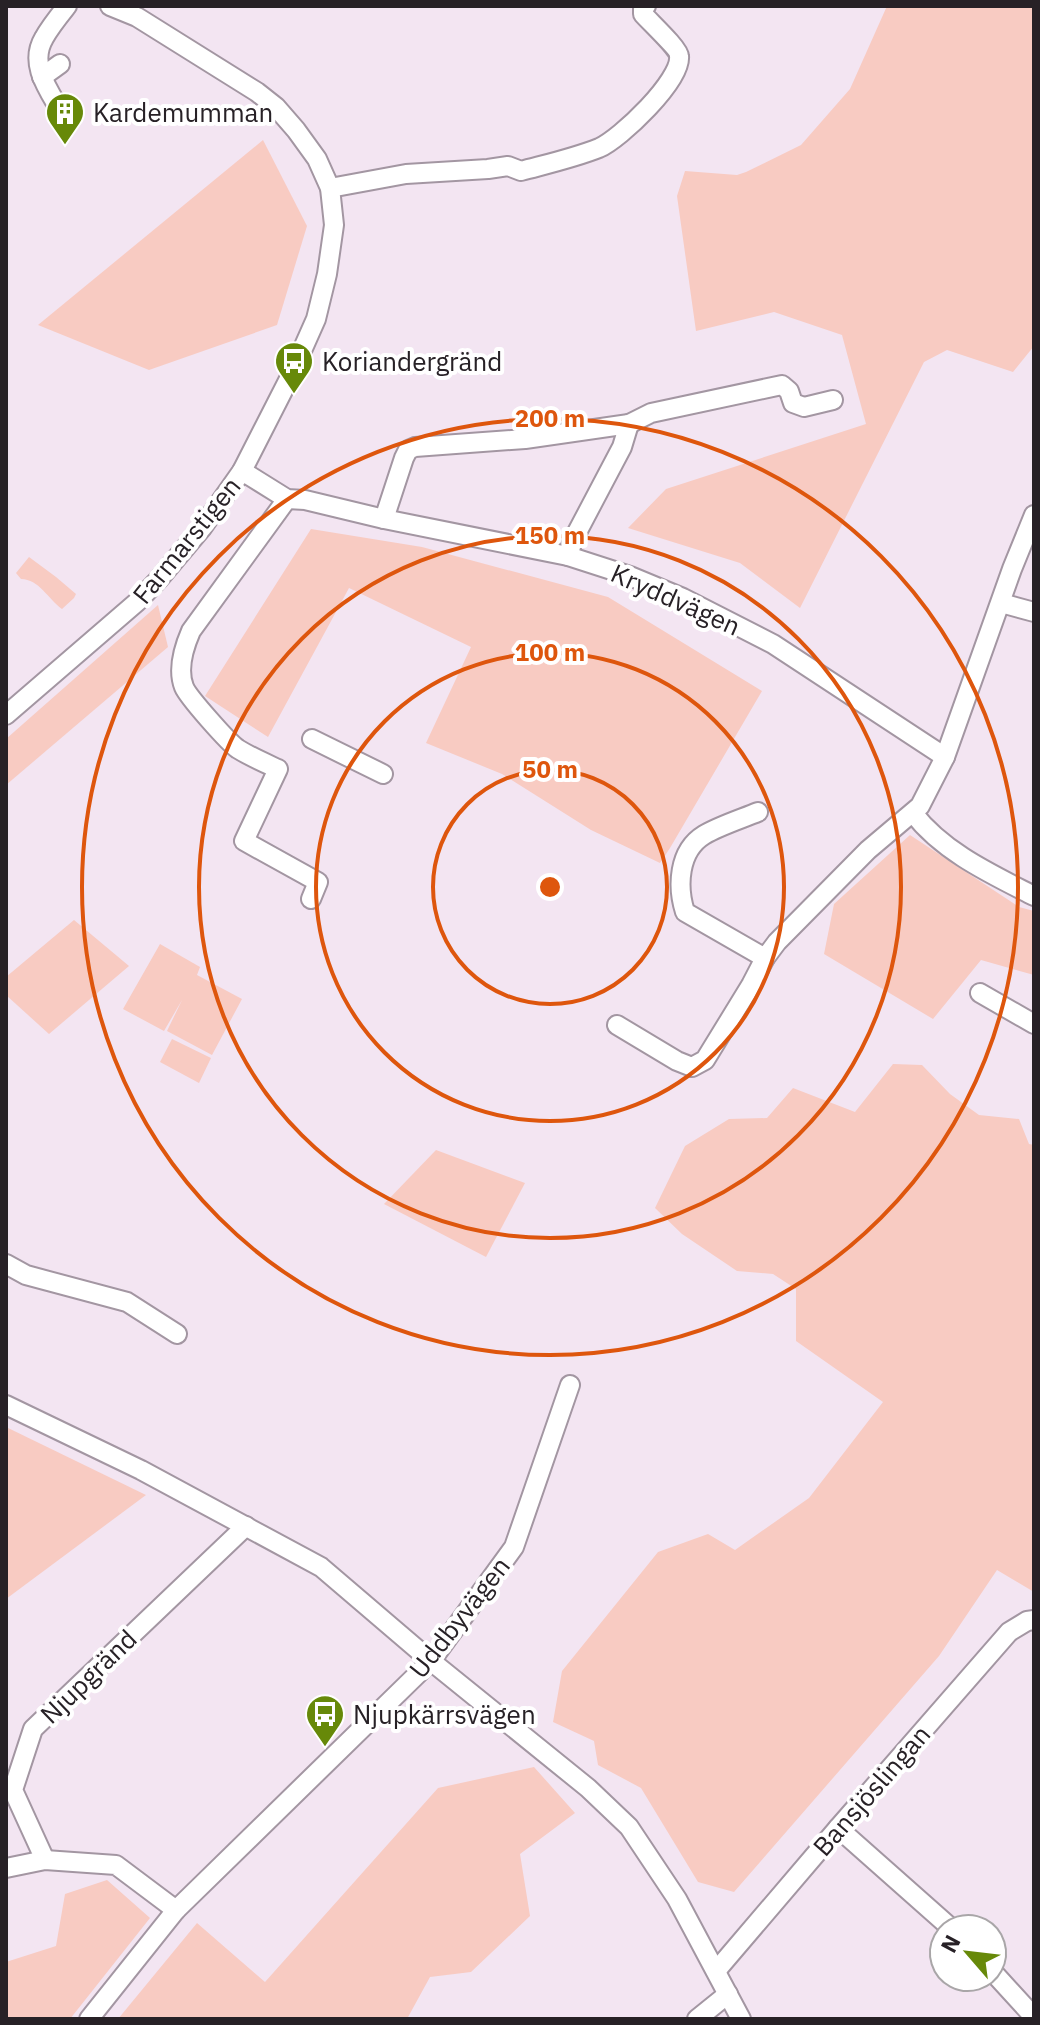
<svg xmlns="http://www.w3.org/2000/svg" width="1040" height="2025" viewBox="0 0 1040 2025" font-family="'IBM Plex Sans',sans-serif">
<style>
.green{fill:#f8cbc2}
.lines{fill:none;stroke-linecap:round;stroke-linejoin:round}
.minor-casing{stroke:#a396a2;stroke-width:22}
.minor{stroke:#fff;stroke-width:18}
.ring{fill:none;stroke:#de560d;stroke-width:4}
.labels{text-anchor:middle;dominant-baseline:central;stroke-width:8;stroke-linejoin:round;paint-order:stroke}
.poi-label{font-size:26px;fill:#272126;stroke:#fff;text-anchor:start}
.street-label{font-size:26px;fill:#272126;stroke:#fff}
.centre{fill:#de560d;stroke:#fff;stroke-width:4}
.ring-label{font-size:24px;text-anchor:middle;font-weight:bold;fill:#de560d;stroke:#fff;stroke-width:8;stroke-linejoin:round;paint-order:stroke}
</style>
<rect width="100%" height="100%" fill="#f3e5f2"/>
<g class="green">
<path d="M887,6H1034V346L1013,372L947,350L924,362L800,608L740,563L628,528L666,489L866,424L842,335L774,312L696,331L677,196L685,171L737,175L746,172L801,145L850,89Z"/>
<path d="M263,140L307,226L277,325L149,370L38,325Z"/>
<path d="M311,529L422,547L608,597L762,691L670,848L660,863L591,830L502,774L426,743L471,647L349,588L268,737L205,696Z"/>
<path d="M29,557L56,577L76,594L74,598L62,609C48,599 39,579 21,579L16,573Z"/>
<path d="M158,605L168,647L6,785V739Z"/>
<path d="M910,835L1019,907L1034,911V975L981,960L933,1019L824,954L834,904Z"/>
<path d="M74,920L129,966L49,1034L6,995V977Z"/>
<path d="M160,944L200,967L197,975L242,999L212,1055L167,1031L182,1000L164,1031L123,1009Z"/>
<path d="M172,1039L211,1058L199,1083L160,1062Z"/>
<path d="M893,1064L922,1065L950,1094L979,1115L1019,1119L1029,1144L1034,1145V1592L997,1570L939,1656L734,1892L698,1882L641,1788L598,1765L594,1741L553,1722L562,1671L658,1552L708,1534L735,1550L809,1498L883,1402L796,1341V1289L773,1274L737,1271L682,1234L655,1208L685,1146L729,1119L767,1118L793,1088L855,1112Z"/>
<path d="M436,1150L525,1183L486,1257L384,1204Z"/>
<path d="M6,1427L146,1495L6,1599Z"/>
<path d="M534,1767L575,1813L520,1854L530,1916L471,1972L430,1977L407,2019H118L197,1923L265,1982L438,1788Z"/>
<path d="M107,1880L150,1918L70,2019H6V1962L56,1946L65,1894Z"/>
</g>
<g class="lines">
<defs>
<g id="minor">
<path d="M42,77L60,64"/>
<path d="M60,110C47,88 29,63 44,38C50,27 59,16 67,6"/>
<path d="M330,188L406,174L488,169L508,166L521,171C547,164 574,158 599,148C620,139 682,80 679,56C679,49 650,22 643,14V9L646,6"/>
<path d="M242,471L287,499L305,500L384,519L568,556L630,576L683,598L773,644L945,757"/>
<path d="M287,499L191,631C184,647 177,669 184,687C188,697 229,743 238,749C251,757 265,763 278,769L244,841L318,882L311,899"/>
<path d="M384,519L404,458L408,450L415,447L525,439L629,424L651,413L782,385L789,391L793,403L804,407L833,400"/>
<path d="M568,556L573,540L622,447L629,424"/>
<path d="M1001,603L1034,612"/>
<path d="M6,715L137,602L159,579L202,528L242,471L292,373L316,319L327,274L334,225L330,188L317,159L296,130L276,107L257,92L137,17L110,6"/>
<path d="M312,739L383,774"/>
<path d="M758,812C741,819 719,826 704,835C678,851 677,887 685,912L765,958"/>
<path d="M913,813C943,852 991,874 1034,896"/>
<path d="M980,993L1034,1024"/>
<path d="M617,1025L677,1061L692,1067L705,1060L751,985L765,958L777,942L868,850L920,806L945,757L1012,569L1034,515"/>
<path d="M6,1264L26,1275L127,1302L177,1334"/>
<path d="M6,1405L141,1470L321,1567L431,1661L588,1788L629,1827L677,1899L741,2019"/>
<path d="M838,1828L952,1929"/>
<path d="M45,1860L13,1790L33,1729L246,1526"/>
<path d="M6,1868L45,1860L116,1865L176,1910"/>
<path d="M716,1971L838,1828L1009,1632L1027,1621L1034,1620"/>
<path d="M992,1971L1034,2017"/>
<path d="M89,2019L176,1910L431,1661L514,1547L570,1385"/>
<path d="M697,2019L728,1994"/>
</g>
</defs>
<use href="#minor" class="minor-casing"/>
<use href="#minor" class="minor"/>
</g>
<g class="ring">
<circle cx="550" cy="887" r="117"/>
<circle cx="550" cy="887" r="234"/>
<circle cx="550" cy="887" r="351"/>
<circle cx="550" cy="887" r="468"/>
</g>
<defs>
<symbol id="building-pin" viewBox="-11 -11 22 30"><path d="M0 17L-7.5 6A9.5 9.5 0 1 1 7.5 6Z" fill="#678909" stroke="#fff"/><path d="M-4-6H4V6H1V3H-1V6H-4ZM-2.5-4.3h1.7v1.8h-1.7ZM.8-4.3h1.7v1.8H.8ZM-2.5-1h1.7V.8h-1.7ZM.8-1h1.7V.8H.8Z" fill="#fff"/></symbol>
<symbol id="bus-pin" viewBox="-11 -11 22 30"><path d="M0 17L-7.5 6A9.5 9.5 0 1 1 7.5 6Z" fill="#678909" stroke="#fff"/><path d="M-5-6H5V4H4V6H2V4H-2V6H-4V4H-5ZM-3.5-4V0h7V-4ZM-3.5 1.2v1.5H-2V1.2ZM2 1.2v1.5H3.5V1.2Z" fill="#fff"/></symbol>
</defs>
<g fill-rule="evenodd">
<use href="#building-pin" x="43" y="90" width="44" height="60"/>
<use href="#bus-pin" x="272" y="339" width="44" height="60"/>
<use href="#bus-pin" x="303" y="1692" width="44" height="60"/>
</g>
<g class="labels">
<g class="poi-label">
<text x="93" y="112">Kardemumman</text>
<text x="322" y="361">Koriandergränd</text>
<text x="353" y="1714">Njupkärrsvägen</text>
</g>
<g class="street-label">
<text transform="translate(186 540) rotate(-51)">Farmarstigen</text>
<text transform="translate(676 599) rotate(24)">Kryddvägen</text>
<text transform="translate(459 1617) rotate(-52)">Uddbyvägen</text>
<text transform="translate(88 1676) rotate(-44)">Njupgränd</text>
<text transform="translate(871 1790) rotate(-49)">Bansjöslingan</text>
</g>
</g>
<circle cx="550" cy="887" r="12" class="centre"/>
<g class="ring-label">
<text x="550" y="427">200 m</text>
<text x="550" y="544">150 m</text>
<text x="550" y="661">100 m</text>
<text x="550" y="778">50 m</text>
</g>
<rect width="1040" height="2025" fill="none" stroke="#272126" stroke-width="16"/>
<g transform="translate(968 1953) rotate(298)"><circle r="38" fill="#ffffff" stroke="#a9a6a8" stroke-width="2"/>
<path d="M0-6L14 30L0 20L-14 30Z" fill="#678909"/>
<text y="-12" font-size="22" font-weight="bold" text-anchor="middle" fill="#272126">N</text>
</g>
</svg>
